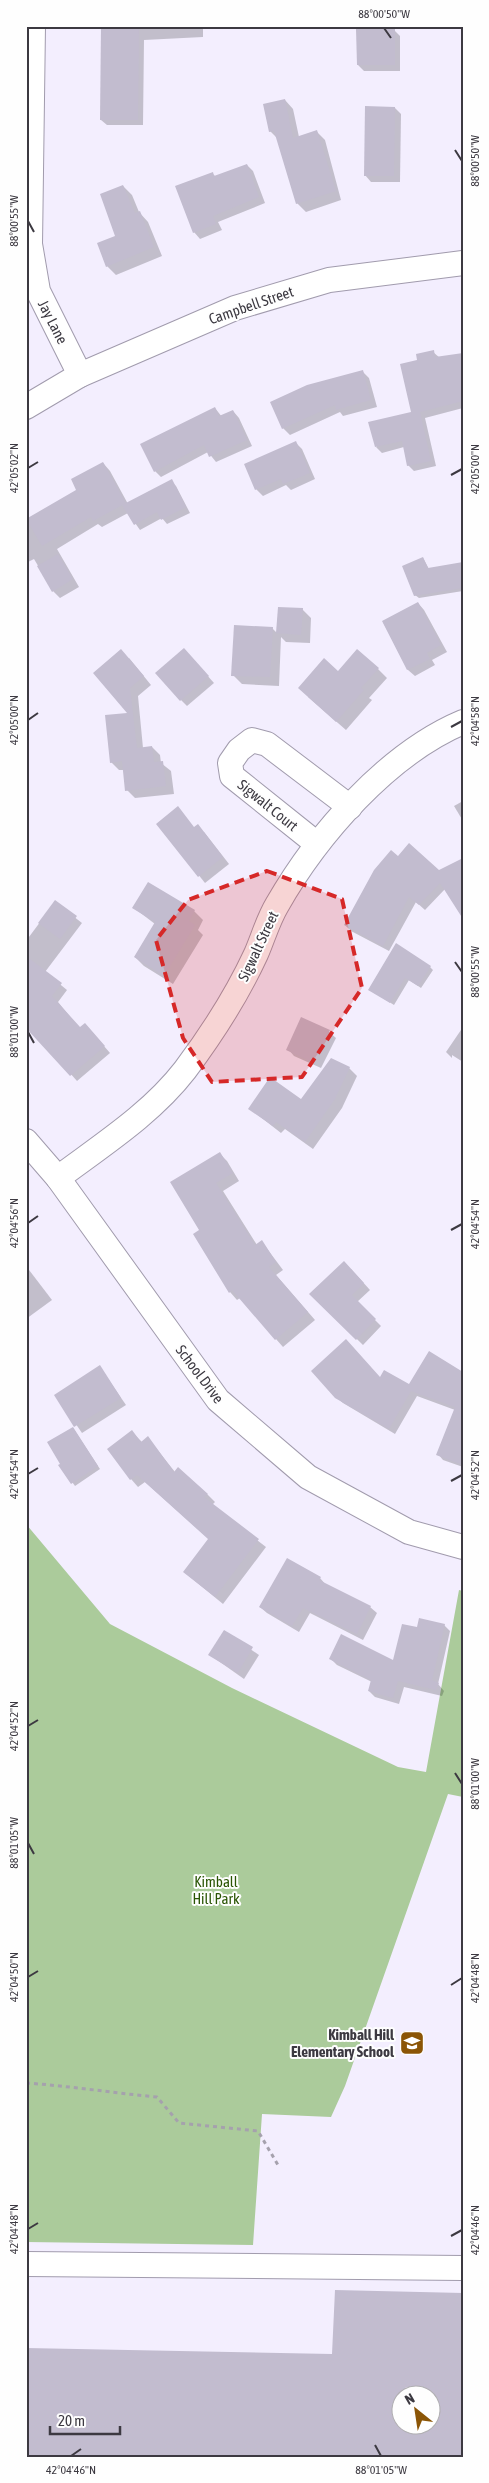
<svg xmlns="http://www.w3.org/2000/svg" width="489" height="2483" viewBox="0 0 489 2483" font-family="'Asap Condensed',sans-serif">
<style>
.green{fill:#abcb9b}
.shadow{fill:#0003;fill-rule:evenodd}
.building{fill:#c2bccf;fill-rule:evenodd}
.lines{fill:none;stroke-linecap:round;stroke-linejoin:round}
.minor-casing{stroke:#a19bad;stroke-width:26}
.path{stroke:#a5a1ad;stroke-width:3;stroke-dasharray:4 4;stroke-linecap:butt}
.minor{stroke:#fff;stroke-width:24}
.marked{fill:#d62828;fill-opacity:0.2;stroke:#d62828;stroke-width:4;stroke-dasharray:10 6;stroke-linejoin:round}
.ticks{fill:none;stroke:#3c3941;stroke-width:2}
.labels{text-anchor:middle;dominant-baseline:central;stroke-width:4;stroke-linejoin:round;paint-order:stroke}
.street-label{font-size:15px;fill:#3c3941;stroke:#fefefe}
.park-label{font-size:15px;fill:#2a5504;stroke:#fefefe}
.poi-label{font-size:15px;font-weight:bold;fill:#3c3941;stroke:#fefefe;text-anchor:end}
.neatline{fill:none;stroke:#3c3941;stroke-width:2}
.ticks-label{font-size:12px;text-anchor:middle;fill:#3c3941}
</style>
<rect width="100%" height="100%" fill="#f3eefe"/>
<path class="green" d="M26,1524L110,1624L232,1688L398,1767L426,1772L459,1590L463,1591V1797L448,1794L345,2086L331,2117L262,2114L253,2245L26,2242Z"/>
<g class="shadow">
<path d="M109,26H203V37L144,40L143,125H107L101,120Z"/>
<path d="M394,30L400,36V71H364L358,65Z"/>
<path d="M285,100L293,109L299,137L317,132L325,140L341,200L306,212L297,203L278,139L270,131Z"/>
<path d="M395,108L401,114L400,182H371L365,175Z"/>
<path d="M247,165L253,171L265,203L218,222L222,230L200,239L194,232L212,173L216,177Z"/>
<path d="M123,186L132,195L139,212L148,222L162,256L116,275L107,266L116,237Z"/>
<path d="M433,352L440,358L463,354V408L425,418L436,466L414,471L408,465L404,447L382,453L376,447L413,413L418,361Z"/>
<path d="M362,371L369,378L377,407L343,416L340,412L290,435L283,428L272,402Z"/>
<path d="M215,408L222,417L233,411L239,418L252,446L216,462L208,452L161,477L155,471Z"/>
<path d="M295,442L302,449L315,479L291,490L286,485L263,496L256,489Z"/>
<path d="M103,463L110,471L128,504L171,481L176,486L190,513L167,524L162,518L140,530L128,513L102,527L98,524L57,549L79,587L60,598L53,591L34,559L26,563V520L78,490Z"/>
<path d="M423,558L429,569L463,563V591L419,598L415,595Z"/>
<path d="M418,603L424,610L447,652L432,660L435,665L415,676L408,670L383,622Z"/>
<path d="M302,609L311,618L310,643L286,642L281,637L279,686L242,684L233,675L272,628L277,633Z"/>
<path d="M190,656L214,683L187,706L181,700Z"/>
<path d="M129,658L151,685L138,696L143,748L152,747L160,755L161,763L171,771L174,794L135,798L127,790L124,770H119L111,762L130,714Z"/>
<path d="M378,669L387,678L369,698L372,700L346,730L308,697L339,672Z"/>
<path d="M463,801V821L454,806Z"/>
<path d="M158,824L204,832L229,864L205,883Z"/>
<path d="M398,858L439,872L445,889L425,910L416,902L389,951L351,931L345,925Z"/>
<path d="M149,884L194,911L203,920L198,930L203,935L173,984L144,966L135,957L155,924L134,908Z"/>
<path d="M55,902L82,923L45,972L67,990L58,1002L80,1029L91,1031L110,1053L77,1081L38,1037L26,1028V941Z"/>
<path d="M430,967L433,970L421,988L409,980L394,1005L370,990Z"/>
<path d="M302,1019L329,1032L336,1038L321,1068L294,1056L288,1049Z"/>
<path d="M463,1027V1062L452,1055V1058L446,1052Z"/>
<path d="M331,1059L349,1068L357,1076L342,1108L313,1149L285,1129L281,1133L250,1109L302,1100Z"/>
<path d="M220,1154L227,1161L239,1181L223,1191L257,1245L262,1242L283,1270L276,1275L315,1320L283,1347L240,1298L237,1300L230,1292L201,1230Z"/>
<path d="M26,1266L52,1300L26,1319Z"/>
<path d="M351,1269L370,1290L357,1302L381,1326L363,1345L311,1294Z"/>
<path d="M100,1367L126,1405L82,1433L56,1395Z"/>
<path d="M381,1378L410,1385L463,1382V1467L443,1460L438,1454L455,1410L417,1396L395,1434L343,1403L336,1397Z"/>
<path d="M73,1428L100,1469L75,1486L60,1465Z"/>
<path d="M132,1432L142,1442L148,1438L175,1472L207,1494L215,1502L212,1505L266,1547L223,1604L184,1572L209,1539L145,1482L138,1487L131,1479Z"/>
<path d="M320,1578L326,1585L370,1607L377,1613L363,1640L310,1613L299,1632L267,1613L260,1607Z"/>
<path d="M444,1625L450,1631L438,1684L444,1691L442,1696L404,1687L399,1704L375,1697L369,1691L372,1682L337,1665L330,1658L394,1662L418,1629Z"/>
<path d="M224,1631L259,1655L244,1679L210,1655Z"/>
<path d="M463,2295V2457H26L333,2355ZM402,2396H432V2426H402Z"/>
</g>
<g class="building">
<path d="M101,26H139L138,120H100Z"/>
<path d="M395,28V65H357L356,29Z"/>
<path d="M285,99L293,138L317,130L336,191L296,204L274,131L269,132L263,104Z"/>
<path d="M365,106L395,107L394,176H364Z"/>
<path d="M247,164L259,197L213,216L216,224L193,233L175,186L213,172L214,176Z"/>
<path d="M123,185L135,213L140,211L154,247L106,267L97,243L115,236L100,194Z"/>
<path d="M434,350L435,357L463,353V401L420,412L431,461L407,466L402,441L375,447L368,422L411,412L400,364L417,360L416,354Z"/>
<path d="M363,370L371,400L336,410L335,405L282,429L270,402L307,385Z"/>
<path d="M215,407L219,416L233,410L247,440L209,457L204,445L154,472L140,444Z"/>
<path d="M296,441L310,473L283,484L281,479L255,490L244,464Z"/>
<path d="M103,462L126,503L93,521L91,517L42,546L26,519L76,490L71,479Z"/>
<path d="M172,479L186,507L161,520L157,512L134,525L122,505Z"/>
<path d="M58,554L73,579L52,592L37,566Z"/>
<path d="M423,557L428,568L463,562V588L414,596L402,566Z"/>
<path d="M418,602L441,645L427,653L430,659L407,670L382,621Z"/>
<path d="M278,607L303,608L301,635L276,633Z"/>
<path d="M234,625L273,627L270,677L231,676Z"/>
<path d="M184,648L209,676L180,701L155,673Z"/>
<path d="M121,649L144,676L130,688L137,748L152,746L154,762L163,761L166,786L125,791L122,761L110,763L105,715L127,713L93,673Z"/>
<path d="M357,649L379,668L361,688L364,690L336,722L298,688L324,658L338,671Z"/>
<path d="M178,806L194,827L198,824L223,857L198,877L156,824Z"/>
<path d="M409,843L439,870L463,858V919L440,883L419,905L409,897L383,946L344,925L374,870L391,850L398,856Z"/>
<path d="M148,882L195,910L189,921L195,925L164,976L134,957L155,922L132,908Z"/>
<path d="M55,900L77,916L60,939L38,923Z"/>
<path d="M396,943L431,966L418,986L405,978L390,1003L368,990Z"/>
<path d="M26,956L62,983L52,996L80,1027L85,1023L105,1046L70,1076L26,1028Z"/>
<path d="M301,1017L330,1030L314,1063L286,1050Z"/>
<path d="M331,1058L350,1067L335,1099L305,1142L276,1122L273,1126L248,1109L270,1077L301,1099Z"/>
<path d="M220,1152L233,1173L216,1183L255,1245L262,1240L276,1262L269,1267L308,1312L275,1340L232,1290L229,1293L193,1234L199,1230L170,1182Z"/>
<path d="M344,1261L364,1283L352,1295L376,1319L356,1340L309,1294Z"/>
<path d="M346,1339L380,1377L384,1370L409,1384L429,1351L463,1372V1465L436,1455L455,1407L411,1391L389,1429L335,1398L311,1371Z"/>
<path d="M100,1365L121,1398L74,1427L54,1395Z"/>
<path d="M73,1427L98,1466L71,1484L58,1465L60,1464L47,1442Z"/>
<path d="M132,1430L141,1442L148,1436L174,1472L178,1467L208,1494L204,1497L259,1539L215,1597L183,1572L208,1539L137,1475L130,1480L107,1449Z"/>
<path d="M287,1558L321,1577L319,1580L371,1606L357,1634L303,1608L292,1626L259,1607Z"/>
<path d="M419,1618L445,1624L432,1680L439,1683L436,1690L398,1681L393,1698L368,1691L371,1680L329,1659L341,1634L393,1660L402,1624L417,1627Z"/>
<path d="M224,1630L253,1647L238,1673L208,1655Z"/>
<path d="M335,2290L463,2293V2457H26V2348L332,2354ZM402,2396H432V2426H402Z"/>
</g>
<g class="lines">
<defs>
<g id="minor">
<path d="M33,26L30,244L38,291L80,375"/>
<path d="M26,407L80,375L235,308L329,280L463,263"/>
<path d="M317,844L232,776L230,763L239,750L252,740L267,744L350,807"/>
<path d="M26,1141L58,1178L218,1400L308,1477L409,1532L463,1547"/>
<path d="M58,1178C102,1145 151,1114 185,1070C212,1034 237,995 256,954C263,938 268,920 277,905C317,835 387,754 463,722"/>
<path d="M26,2264L463,2268"/>
</g>
</defs>
<use href="#minor" class="minor-casing"/>
<path class="path" d="M26,2083C70,2086 113,2093 157,2097L179,2123L258,2131L278,2165"/>
<use href="#minor" class="minor"/>
</g>
<path class="marked" d="M267,871L342,899L362,988L302,1077L212,1082L183,1038L156,940L188,900Z"/>
<path class="ticks" d="M384,28L391,38M455,150L462,161M28,221L34,232M28,468L38,462M451,475L462,469M28,720L38,713M451,727L462,721M455,962L462,972M28,1032L34,1043M28,1223L38,1216M451,1230L462,1224M28,1474L38,1468M451,1481L462,1475M28,1726L38,1720M455,1773L462,1784M28,1843L34,1854M28,1977L38,1971M451,1985L462,1978M28,2229L38,2223M451,2236L462,2230M375,2445L381,2456M71,2456L81,2449"/>
<defs>
<symbol id="school-square" viewBox="-11 -11 22 22"><rect x="-9" y="-9" width="18" height="18" rx="4" fill="#8b5506" stroke="#fefefe"/><path d="M0-5L7-2L0 1L-7-2ZM-4 1L0 2.5L4 1V4Q0 6-4 4Z" fill="#fff"/></symbol>
</defs>
<g fill-rule="evenodd">
<use href="#school-square" x="398" y="2029" width="28" height="28"/>
</g>
<g class="labels">
<g class="street-label">
<text transform="translate(251 305) rotate(-19)">Campbell Street</text>
<text transform="translate(53 322) rotate(63)">Jay Lane</text>
<text transform="translate(268 805) rotate(39)">Sigwalt Court</text>
<text transform="translate(258 946) rotate(-65)">Sigwalt Street</text>
<text transform="translate(200 1374) rotate(53)">School Drive</text>
</g>
<g class="park-label">
<text x="216" y="1881">Kimball<tspan x="216" dy="17">Hill Park</tspan></text>
</g>
<g class="poi-label">
<text x="394" y="2034">Kimball Hill<tspan x="394" dy="17">Elementary School</tspan></text>
</g>
</g>
<rect width="489" height="2483" fill="none" stroke="#fefefe" stroke-width="55"/>
<g transform="translate(416 2410) rotate(330)"><circle r="24" fill="#fefefe" stroke="#b0afb2"/>
<path d="M0-4L9 19L0 12L-9 19Z" fill="#8b5506"/>
<text y="-8" font-size="14" font-weight="bold" text-anchor="middle" fill="#3c3941">N</text>
</g>
<path d="M50 2426v8h70v-8" fill="none" stroke="#3c3941" stroke-width="2.5"/>
<text x="58" y="2426" font-size="15" fill="#3c3941" stroke="#fefefe" stroke-width="4" paint-order="stroke">20 m</text>
<rect x="28" y="28" width="434" height="2428" class="neatline"/>
<g class="ticks-label">
<text x="384" y="18">88°00'50"W</text>
<text transform="translate(475 161) rotate(-90)" y="4">88°00'50"W</text>
<text transform="translate(14 221) rotate(-90)" y="4">88°00'55"W</text>
<text transform="translate(14 468) rotate(-90)" y="4">42°05'02"N</text>
<text transform="translate(475 469) rotate(-90)" y="4">42°05'00"N</text>
<text transform="translate(14 720) rotate(-90)" y="4">42°05'00"N</text>
<text transform="translate(475 721) rotate(-90)" y="4">42°04'58"N</text>
<text transform="translate(475 972) rotate(-90)" y="4">88°00'55"W</text>
<text transform="translate(14 1032) rotate(-90)" y="4">88°01'00"W</text>
<text transform="translate(14 1223) rotate(-90)" y="4">42°04'56"N</text>
<text transform="translate(475 1224) rotate(-90)" y="4">42°04'54"N</text>
<text transform="translate(14 1474) rotate(-90)" y="4">42°04'54"N</text>
<text transform="translate(475 1475) rotate(-90)" y="4">42°04'52"N</text>
<text transform="translate(14 1726) rotate(-90)" y="4">42°04'52"N</text>
<text transform="translate(475 1784) rotate(-90)" y="4">88°01'00"W</text>
<text transform="translate(14 1843) rotate(-90)" y="4">88°01'05"W</text>
<text transform="translate(14 1977) rotate(-90)" y="4">42°04'50"N</text>
<text transform="translate(475 1978) rotate(-90)" y="4">42°04'48"N</text>
<text transform="translate(14 2229) rotate(-90)" y="4">42°04'48"N</text>
<text transform="translate(475 2230) rotate(-90)" y="4">42°04'46"N</text>
<text x="71" y="2474">42°04'46"N</text>
<text x="381" y="2474">88°01'05"W</text>
</g>
</svg>
